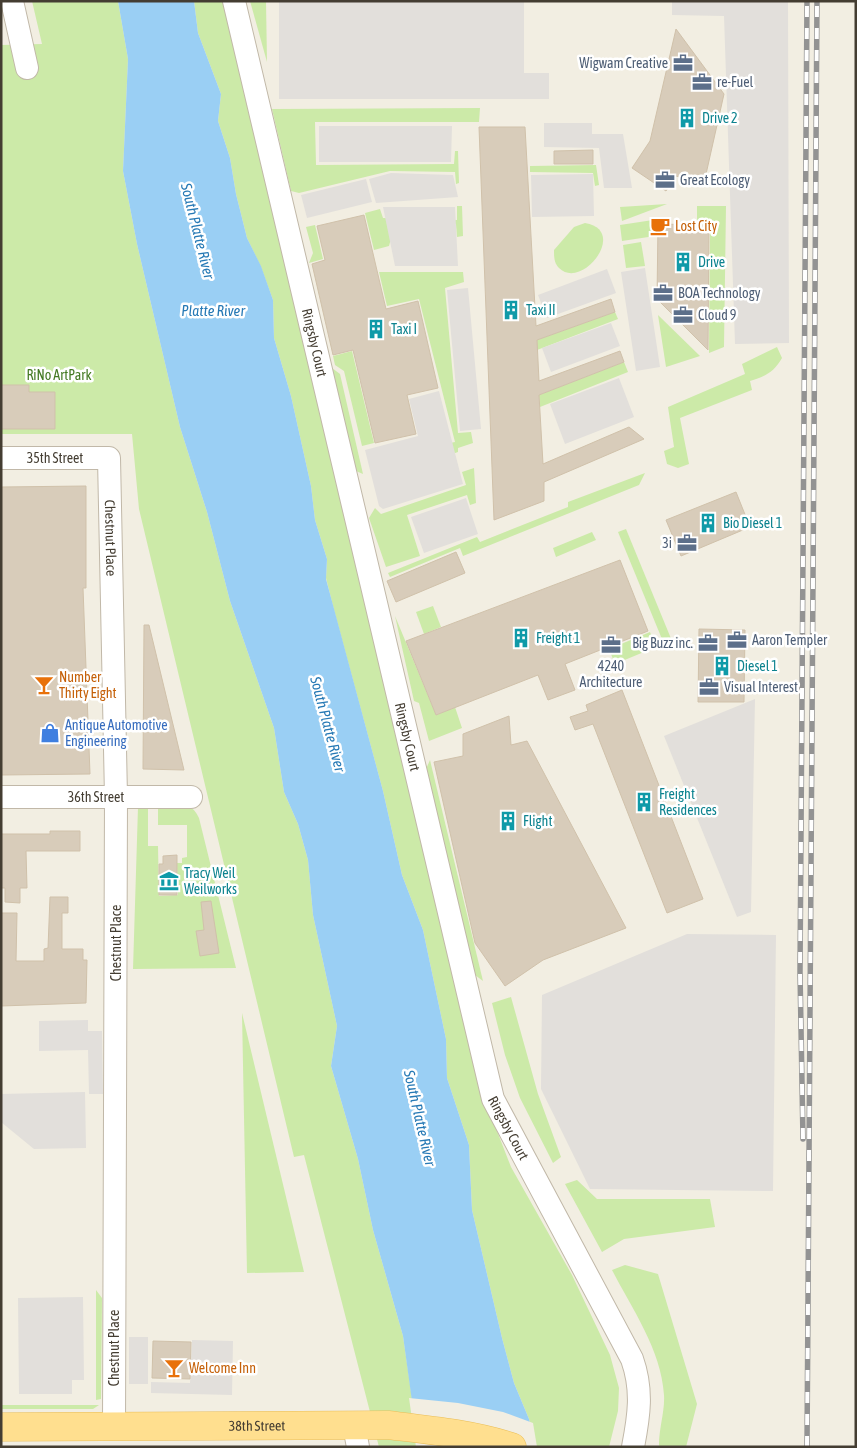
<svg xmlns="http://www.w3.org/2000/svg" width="857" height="1448" viewBox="0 0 857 1448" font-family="'Asap Condensed',sans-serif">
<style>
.green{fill:#cceaa8}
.parking{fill:#e2dfdb}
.water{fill:#9acff4}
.pier{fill:#f2eee2}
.building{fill:#d8ccba;stroke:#d0c1aa}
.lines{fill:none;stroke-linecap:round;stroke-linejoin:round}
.minor-casing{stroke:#c1b8a8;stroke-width:24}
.major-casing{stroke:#eabe58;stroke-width:29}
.minor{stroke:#fff;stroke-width:22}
.major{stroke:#ffdf8f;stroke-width:28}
.rail-casing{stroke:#939393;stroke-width:5.5}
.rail{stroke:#fff;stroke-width:4;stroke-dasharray:11;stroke-linecap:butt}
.labels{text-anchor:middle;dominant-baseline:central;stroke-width:5;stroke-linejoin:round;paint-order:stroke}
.service-label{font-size:14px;fill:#4e5e75;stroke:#fff;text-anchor:start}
.culture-label{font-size:14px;fill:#0d838f;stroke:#fff;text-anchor:start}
.food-label{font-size:14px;fill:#c56008;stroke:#fff;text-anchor:start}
.street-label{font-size:14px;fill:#443d32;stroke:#fff}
.park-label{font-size:14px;fill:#437923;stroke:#fff}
.shop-label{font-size:14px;fill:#366cbe;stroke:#fff;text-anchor:start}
.water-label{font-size:15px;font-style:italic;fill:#2679b5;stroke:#fff}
</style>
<rect width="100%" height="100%" fill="#f2eee2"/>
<g class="green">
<path d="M32,1H118L128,59L123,171L137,244L180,427L207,512L230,601L274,728L284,792L298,824L308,860L313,915L337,1026L331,1066L358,1159L373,1230L403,1336L419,1447H379L304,1155L294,1157L139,509L132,434H1V45L42,44Z"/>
<path d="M194,1H226L483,1095L511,1167L572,1275L610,1355L619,1388L618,1411L609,1447H535L529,1419L514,1383L502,1338L472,1210L469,1145L447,1078L446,1039L423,930L402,875L383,791L334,610L326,578L327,559L315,520L311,486L291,396L274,338L273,300L261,267L247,238L236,194L230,158L218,121L221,94L198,33Z"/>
<path d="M250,1H266L267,62Z"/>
<path d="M480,108L479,122H315L316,165L454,164L455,151H458L459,183L456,184L455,172L390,171L299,193L291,191L272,109Z"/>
<path d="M596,165L599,185L595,186L593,173L530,172V166Z"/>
<path d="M667,204L622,221L620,207Z"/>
<path d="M457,206H462L463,236L457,237L456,224L395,223L389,246L374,250L365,213L380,209L383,218L457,220Z"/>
<path d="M697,206H726L724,347L709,353L710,221H697Z"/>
<path d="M653,220L655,236L622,241L620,225Z"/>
<path d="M585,223C629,230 582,291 559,268C554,263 554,257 554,250L574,227Z"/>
<path d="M315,225L323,259L309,263L313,253L306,227Z"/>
<path d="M641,242L645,266L626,268L623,245Z"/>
<path d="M379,272H463L464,282L445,288L458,433L471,432L473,443L458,448V452L444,457L440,445L455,442L419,299L387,306Z"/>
<path d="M615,312L618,319L537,350V340Z"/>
<path d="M658,315L700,356L666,367Z"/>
<path d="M777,347L782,358C774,372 766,376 750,381L752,390L680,418L689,464L678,468L667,464L664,451L674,447L668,407L745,374L742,364Z"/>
<path d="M352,351L374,443L362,446L344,371L335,365L333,356Z"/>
<path d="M624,362L628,372L540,407L539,395Z"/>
<path d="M332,368L340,374L363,474L356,471Z"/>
<path d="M474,468L476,503L470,505L467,495L407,515L420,556L386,567L369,518L375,508L381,514L466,485L462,472Z"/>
<path d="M645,473L639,485L463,556L460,548L390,577L388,573L477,537L480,542L568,507V502Z"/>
<path d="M626,529L672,641L664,644L618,532Z"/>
<path d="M592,532L596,540L556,557L553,548Z"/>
<path d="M433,606L441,627L424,634L416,612Z"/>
<path d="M395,616L436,715L455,707L462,728L429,741L419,703L414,701Z"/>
<path d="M650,632L656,647L615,664L609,649Z"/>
<path d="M430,760L483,981L475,975L426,769Z"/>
<path d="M158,804C175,804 191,800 199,818L236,968L133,969L138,807H148V846H158L159,896L178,895L177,863H182V858L187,857V825H158Z"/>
<path d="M511,997L538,1094L561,1157L553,1163L520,1098L505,1055L492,1003Z"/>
<path d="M242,1013L304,1272L247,1273Z"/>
<path d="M577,1180L597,1199H710L715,1227L624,1239L602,1252L565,1184Z"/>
<path d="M625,1265L658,1274L697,1404L686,1447H660L659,1445C659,1428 665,1411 664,1395C661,1349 632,1309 612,1270Z"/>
<path d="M96,1290L102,1298L101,1399L96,1400Z"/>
<path d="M1,1405H99L93,1409H1Z"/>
</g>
<g class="parking">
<path d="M279,1H524V73H549V99H279Z"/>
<path d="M672,1H788L789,343L735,344L724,16L672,15Z"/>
<path d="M544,123H592V134H623L632,188H604L599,148L544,147Z"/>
<path d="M319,126H452L451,162H319Z"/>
<path d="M391,173L453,175L458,197L376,203L369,179Z"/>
<path d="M593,174L594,216L532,217L531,175Z"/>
<path d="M366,179L372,202L307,218L301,195Z"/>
<path d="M383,207H455L458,266H395Z"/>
<path d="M645,268L660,367L636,371L621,272Z"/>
<path d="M607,269L616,293L547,318L538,295Z"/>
<path d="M468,288L481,429L460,431L447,290Z"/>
<path d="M611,323L620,346L551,372L542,348Z"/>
<path d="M619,378L634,417L565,444L550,404Z"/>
<path d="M439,391L463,484L383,509L379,506L365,450L418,436L409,399Z"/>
<path d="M466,498L478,534L424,553L411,517Z"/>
<path d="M755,699L751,912L737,917L664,736Z"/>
<path d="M687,934L776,935L773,1191L590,1189L541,1089L542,995Z"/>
<path d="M88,1020V1031H102L103,1094H89L88,1050L39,1051V1021Z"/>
<path d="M85,1092L86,1148L34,1149L1,1122V1094Z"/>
<path d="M83,1297L84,1380H72V1394H19L18,1298Z"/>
<rect x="129" y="1337" width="19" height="47"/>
<path d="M192,1340L233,1341L232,1395L151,1393V1382L190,1383Z"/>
</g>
<path class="water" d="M118,1H194L198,33L221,94L218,121L230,158L236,194L247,238L261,266L273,300L274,338L291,396L311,486L315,520L327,559L326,579L383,791L402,875L423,930L446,1039L447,1078L469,1145L472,1210L502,1338L514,1383L529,1419L535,1447L418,1445L403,1336L373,1230L358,1159L331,1066L337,1026L313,915L308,860L298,824L284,792L274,728L230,601L207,512L180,427L137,244L123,171L128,59Z"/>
<path class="pier" d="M409,1398L458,1403L503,1412L533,1423L537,1447H416Z"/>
<g class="building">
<path d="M676,29L724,94L704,183L676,176L666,191L632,168L650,141Z"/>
<path d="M479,127H525L536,326L611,299L615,312L537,340L539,381L620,351L624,362L539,395L543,464L629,427L644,439L544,482V501L494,520Z"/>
<path d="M593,150V164H554V151Z"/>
<path d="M364,215L386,309L418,301L438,388L407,395L416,434L375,443L353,350L333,355L312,264L325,260L317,226Z"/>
<path d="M658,224L709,225L708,350L657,299Z"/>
<path d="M1,385H29V392H55V429H1Z"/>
<path d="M86,486V588H83L90,774L1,775V487Z"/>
<path d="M736,492L750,527L681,556L666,520Z"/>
<path d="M456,552L465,573L396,602L387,581Z"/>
<path d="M620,560L648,631L565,664L575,690L548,700L538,675L436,715L406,641Z"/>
<path d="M144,625H149L184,770L143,769Z"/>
<path d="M699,629L745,630L744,702H698Z"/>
<path d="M622,690L703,899L667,913L593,724L575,730L570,717L588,711L586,705Z"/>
<path d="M509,716L511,745L527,741L626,928L543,960L505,986L475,943L434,762L463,756V734Z"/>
<path d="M50,831H80V851H26L27,888H20V903L5,902V888H1V834H50Z"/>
<path d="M177,855V895H159V864H163V856Z"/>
<path d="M50,897H68V913H62V949H83V960H87L86,1003L1,1006V913H17L16,961H44V949L48,948Z"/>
<path d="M211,901L219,953L200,956L196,931L204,930L201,902Z"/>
<path d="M153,1341L191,1342L190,1379L152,1378Z"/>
</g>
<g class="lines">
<defs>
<g id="minor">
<path d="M12,1L27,68"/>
<path id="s1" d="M234,1L493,1099L632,1359C643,1390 639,1416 633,1447"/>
<path id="s2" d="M1,458H109L116,797L114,1427"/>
<path id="s3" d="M1,797H191"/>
<path d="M354,1426L358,1447"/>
</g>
<g id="major">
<path id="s4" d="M1,1427L388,1425C430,1430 471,1434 512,1447"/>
</g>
</defs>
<use href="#minor" class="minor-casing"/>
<use href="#major" class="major-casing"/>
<use href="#minor" class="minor"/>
<use href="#major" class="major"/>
<defs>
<g id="rail">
<path d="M803,1139L800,972L807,1"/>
<path d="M807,1447L817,1"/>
</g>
</defs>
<use href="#rail" class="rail-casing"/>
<use href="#rail" class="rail"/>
</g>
<defs>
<symbol id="office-bare" viewBox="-9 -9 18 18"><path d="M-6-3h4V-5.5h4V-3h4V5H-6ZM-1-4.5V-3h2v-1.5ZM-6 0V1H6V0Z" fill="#5c6f8a" stroke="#fff" stroke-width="2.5" paint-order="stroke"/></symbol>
<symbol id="building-bare" viewBox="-9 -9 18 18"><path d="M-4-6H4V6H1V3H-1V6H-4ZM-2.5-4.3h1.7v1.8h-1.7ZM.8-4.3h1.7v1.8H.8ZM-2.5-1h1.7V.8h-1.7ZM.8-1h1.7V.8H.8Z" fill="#0f9aa8" stroke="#fff" stroke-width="2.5" paint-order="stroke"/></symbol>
<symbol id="cafe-bare" viewBox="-9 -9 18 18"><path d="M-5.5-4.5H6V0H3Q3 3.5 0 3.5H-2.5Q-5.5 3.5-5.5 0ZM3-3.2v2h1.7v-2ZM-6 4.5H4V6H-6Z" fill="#e8710a" stroke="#fff" stroke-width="2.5" paint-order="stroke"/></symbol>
<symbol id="bar-bare" viewBox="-9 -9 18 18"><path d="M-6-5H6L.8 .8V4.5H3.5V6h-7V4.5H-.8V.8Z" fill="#e8710a" stroke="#fff" stroke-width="2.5" paint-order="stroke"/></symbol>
<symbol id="shop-bare" viewBox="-9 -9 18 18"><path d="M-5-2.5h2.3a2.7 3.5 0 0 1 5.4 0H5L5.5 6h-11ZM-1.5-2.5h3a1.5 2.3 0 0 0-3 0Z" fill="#3f7fe0" stroke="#fff" stroke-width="2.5" paint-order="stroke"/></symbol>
<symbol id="museum-bare" viewBox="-9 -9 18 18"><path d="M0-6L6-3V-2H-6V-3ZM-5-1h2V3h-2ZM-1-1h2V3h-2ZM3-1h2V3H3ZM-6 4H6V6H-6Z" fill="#0f9aa8" stroke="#fff" stroke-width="2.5" paint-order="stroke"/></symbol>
</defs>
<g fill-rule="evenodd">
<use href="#office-bare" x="669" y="49" width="28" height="28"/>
<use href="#office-bare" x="688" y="68" width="28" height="28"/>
<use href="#building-bare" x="673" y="104" width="28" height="28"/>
<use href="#office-bare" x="651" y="166" width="28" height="28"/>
<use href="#cafe-bare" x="646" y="212" width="28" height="28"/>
<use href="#building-bare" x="669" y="248" width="28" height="28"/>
<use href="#office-bare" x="649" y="279" width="28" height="28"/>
<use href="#building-bare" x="497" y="296" width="28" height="28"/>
<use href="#office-bare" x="669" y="301" width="28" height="28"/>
<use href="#building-bare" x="362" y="315" width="28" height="28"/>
<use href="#building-bare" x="694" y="509" width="28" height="28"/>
<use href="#office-bare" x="673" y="529" width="28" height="28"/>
<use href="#building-bare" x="507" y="624" width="28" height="28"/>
<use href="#office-bare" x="723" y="626" width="28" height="28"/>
<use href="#office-bare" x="694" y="629" width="28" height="28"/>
<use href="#office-bare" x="597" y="631" width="28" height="28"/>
<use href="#building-bare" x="708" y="652" width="28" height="28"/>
<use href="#bar-bare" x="30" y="671" width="28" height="28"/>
<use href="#office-bare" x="695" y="673" width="28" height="28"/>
<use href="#shop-bare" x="36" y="719" width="28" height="28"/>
<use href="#building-bare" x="630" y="788" width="28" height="28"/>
<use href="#building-bare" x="494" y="807" width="28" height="28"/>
<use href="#museum-bare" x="155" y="867" width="28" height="28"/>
<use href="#bar-bare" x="160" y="1354" width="28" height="28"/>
</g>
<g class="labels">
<g class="service-label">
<text x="668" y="63" text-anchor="end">Wigwam Creative</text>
<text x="717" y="82">re-Fuel</text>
<text x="680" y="180">Great Ecology</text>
<text x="678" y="293">BOA Technology</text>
<text x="698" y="315">Cloud 9</text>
<text x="672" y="543" text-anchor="end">3i</text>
<text x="752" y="640">Aaron Templer</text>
<text x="693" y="643" text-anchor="end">Big Buzz inc.</text>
<text x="611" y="666" text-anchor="middle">4240<tspan x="611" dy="16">Architecture</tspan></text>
<text x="724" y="687">Visual Interest</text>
</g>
<g class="culture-label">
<text x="702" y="118">Drive 2</text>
<text x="698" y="262">Drive</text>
<text x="526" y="310">Taxi II</text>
<text x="391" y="329">Taxi I</text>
<text x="723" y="523">Bio Diesel 1</text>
<text x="536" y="638">Freight 1</text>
<text x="737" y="666">Diesel 1</text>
<text x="659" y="794">Freight<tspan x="659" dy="16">Residences</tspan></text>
<text x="523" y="821">Flight</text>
<text x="184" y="873">Tracy Weil<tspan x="184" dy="16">Weilworks</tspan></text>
</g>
<g class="food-label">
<text x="675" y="226">Lost City</text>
<text x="59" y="677">Number<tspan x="59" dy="16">Thirty Eight</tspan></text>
<text x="189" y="1368">Welcome Inn</text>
</g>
<g class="street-label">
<text stroke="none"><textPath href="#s1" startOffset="351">Ringsby Court</textPath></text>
<text stroke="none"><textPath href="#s2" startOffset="54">35th Street</textPath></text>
<text stroke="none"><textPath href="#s2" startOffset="188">Chestnut Place</textPath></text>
<text stroke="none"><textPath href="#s1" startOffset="756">Ringsby Court</textPath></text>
<text stroke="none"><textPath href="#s3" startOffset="95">36th Street</textPath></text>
<text transform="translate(116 943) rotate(-90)">Chestnut Place</text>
<text stroke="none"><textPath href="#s1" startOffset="1161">Ringsby Court</textPath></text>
<text transform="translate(114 1348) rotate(-90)">Chestnut Place</text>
<text stroke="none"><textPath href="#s4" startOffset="256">38th Street</textPath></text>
</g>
<g class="park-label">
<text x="59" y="375">RiNo ArtPark</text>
</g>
<g class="shop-label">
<text x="65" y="725">Antique Automotive<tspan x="65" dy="16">Engineering</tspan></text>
</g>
<g class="water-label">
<text transform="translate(198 231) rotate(76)">South Platte River</text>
<text x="213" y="310">Platte River</text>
<text transform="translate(328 724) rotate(75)">South Platte River</text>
<text transform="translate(420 1118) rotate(77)">South Platte River</text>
</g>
</g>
<rect width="857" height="1448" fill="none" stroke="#443d32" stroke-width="5"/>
</svg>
